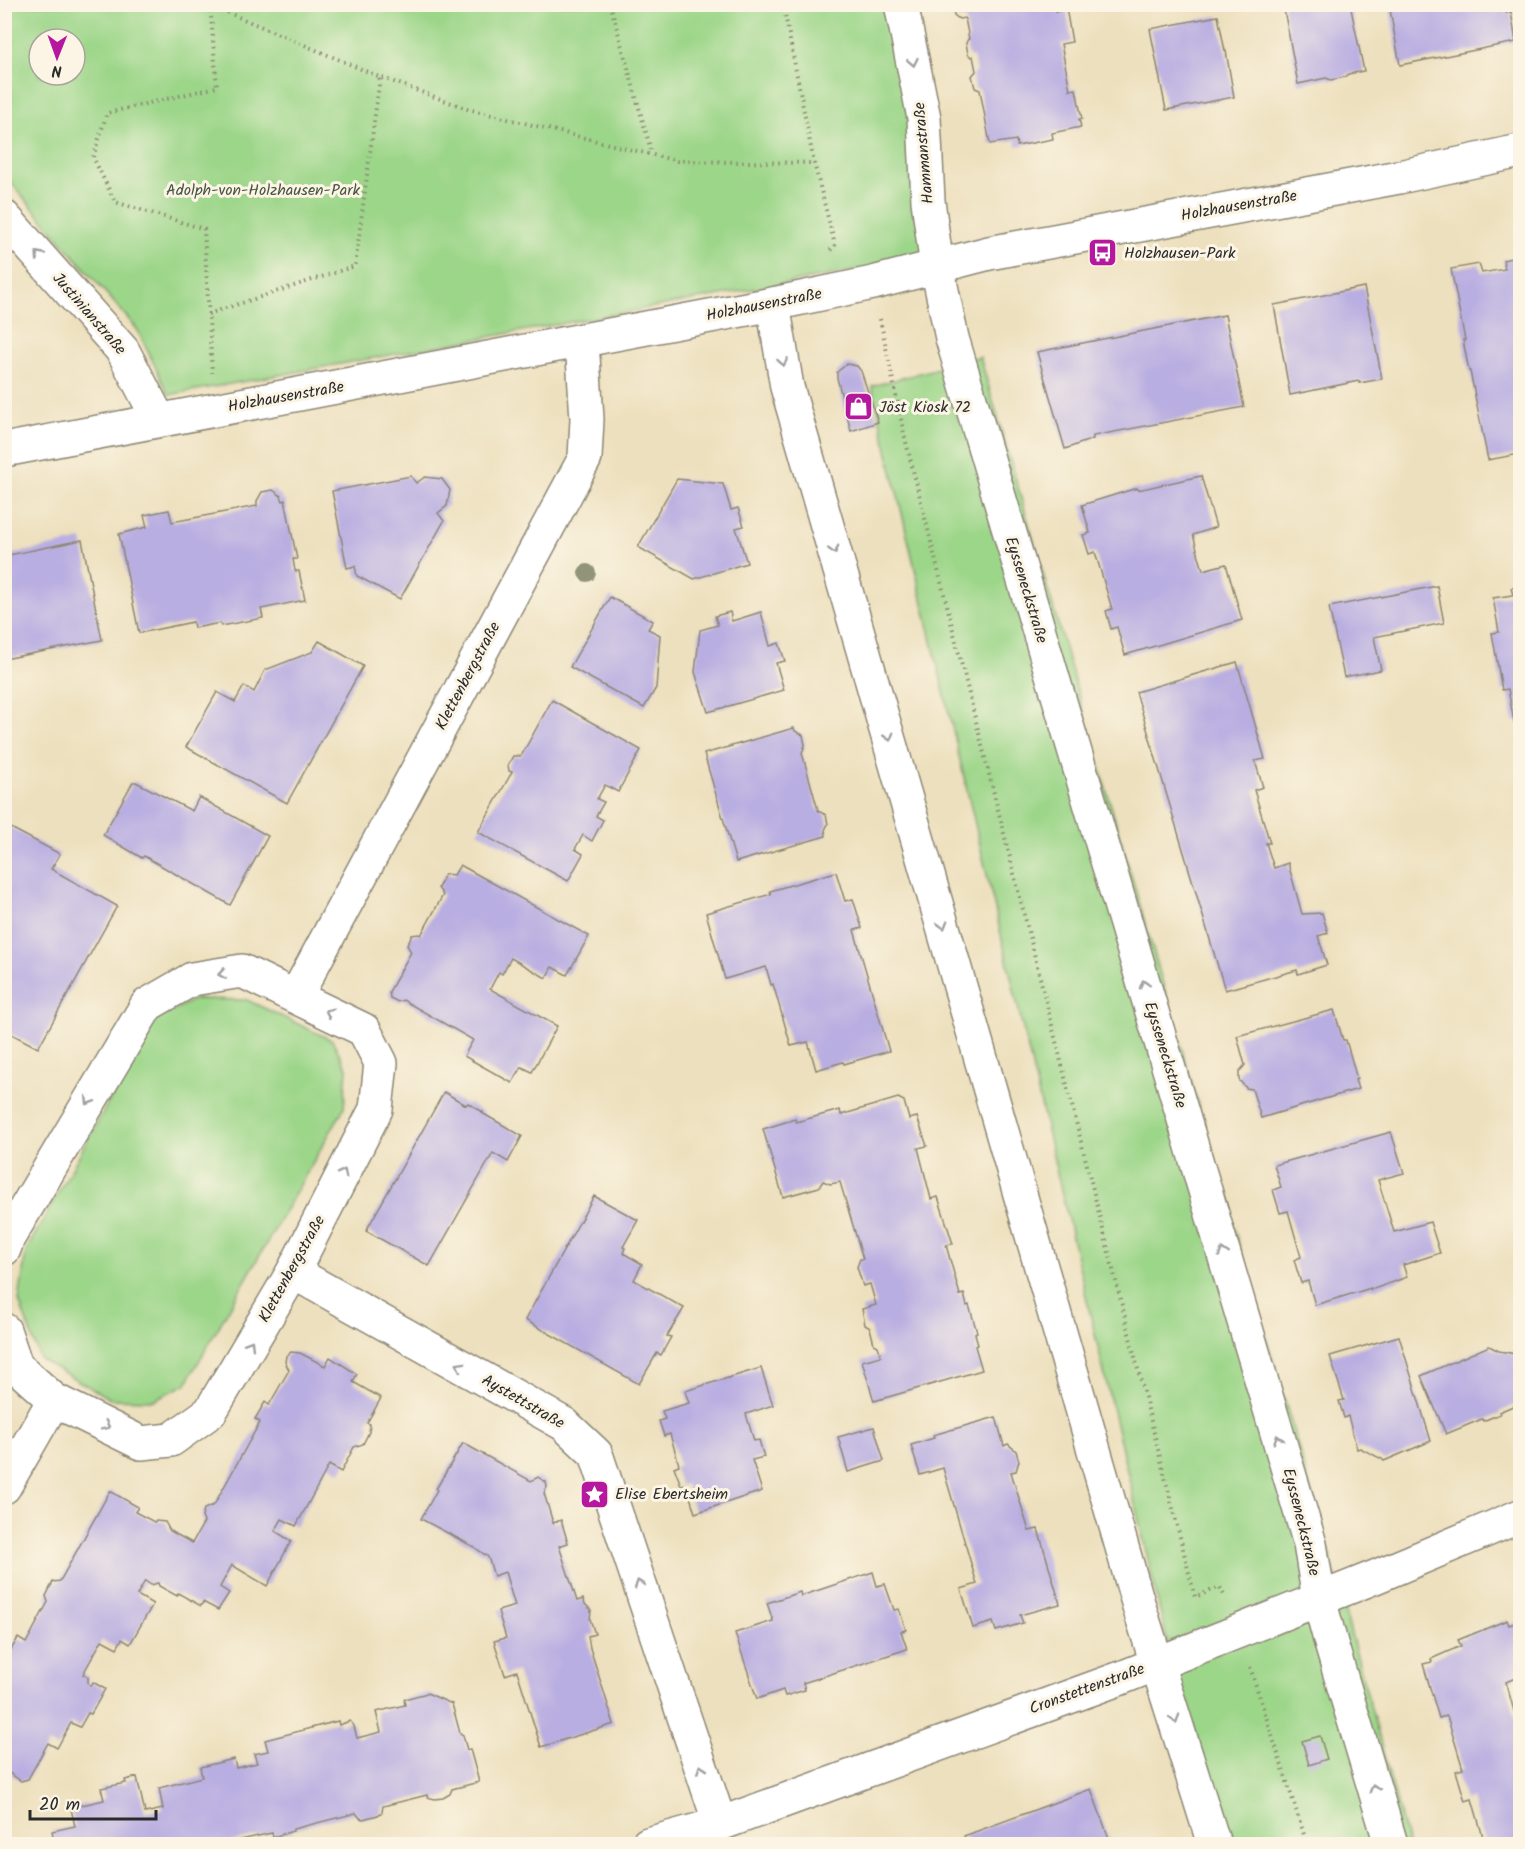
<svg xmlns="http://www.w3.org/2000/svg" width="1525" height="1849" viewBox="0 0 1525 1849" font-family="Kalam,sans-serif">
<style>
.green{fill:#9cd689;stroke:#64805a;stroke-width:1.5;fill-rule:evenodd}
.building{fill:#b9aee1}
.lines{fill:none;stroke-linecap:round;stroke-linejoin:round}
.minor-casing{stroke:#8c8674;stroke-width:36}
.path{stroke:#8c8674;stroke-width:4;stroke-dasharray:1.5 4.5;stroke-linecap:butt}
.minor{stroke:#fff;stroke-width:33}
.tree{fill:#92947a}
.oneway{stroke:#a0a0a0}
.labels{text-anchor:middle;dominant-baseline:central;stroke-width:6;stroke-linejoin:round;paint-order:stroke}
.street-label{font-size:16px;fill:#2b2b2b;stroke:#fcf5e5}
.park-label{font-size:16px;fill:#475642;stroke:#fcf5e5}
.poi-label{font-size:16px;fill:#2b2b2b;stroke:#fcf5e5;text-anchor:start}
</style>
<rect width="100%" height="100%" fill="#fcf5e5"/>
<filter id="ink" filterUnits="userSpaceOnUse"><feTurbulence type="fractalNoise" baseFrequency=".0167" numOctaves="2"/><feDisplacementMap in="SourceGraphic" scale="12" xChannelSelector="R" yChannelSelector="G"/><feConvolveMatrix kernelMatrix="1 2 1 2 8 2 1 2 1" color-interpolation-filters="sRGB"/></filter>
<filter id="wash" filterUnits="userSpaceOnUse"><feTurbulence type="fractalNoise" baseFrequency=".008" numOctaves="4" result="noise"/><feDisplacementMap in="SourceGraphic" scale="24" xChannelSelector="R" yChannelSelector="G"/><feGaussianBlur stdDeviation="1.35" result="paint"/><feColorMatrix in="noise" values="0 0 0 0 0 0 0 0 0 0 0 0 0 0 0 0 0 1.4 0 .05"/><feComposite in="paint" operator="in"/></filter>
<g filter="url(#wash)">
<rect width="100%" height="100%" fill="#ede0be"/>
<g class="green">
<path d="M4,5H883L941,255L169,395L137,329L5,176ZM39,39H75V75H39Z"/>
<path d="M980,357L1329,1553L1408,1844H1230L1169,1649L872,386Z"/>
<path d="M195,999L247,1000L332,1040L347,1068L344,1108L186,1384L153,1400L110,1399L40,1359L19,1301L26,1251L154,1020Z"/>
</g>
<g id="blocks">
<g class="building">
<path d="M952,4H1054L1056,11L1066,8L1072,42L1061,44L1070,90L1076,89L1082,119H1079L1081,127L1052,133L1053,139L1017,146L1016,140L990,144L980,90L975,88L972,76L976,71L973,56L971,57L968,54L966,43L968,39H969L965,18L959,19L954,15Z"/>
<path d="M1283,4H1350L1364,71L1348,74L1345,77L1331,80L1326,78L1298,84Z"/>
<path d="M1389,4H1505L1506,13L1511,12L1516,42L1400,65Z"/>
<path d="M1218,16L1225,51H1226L1234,97L1166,110L1150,29Z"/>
<path d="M1520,256V454L1488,460L1470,371H1469L1463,340H1465L1451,269L1479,264L1482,273L1505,269L1503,260Z"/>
<path d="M1364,287L1382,379L1359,383V381L1290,395L1274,305Z"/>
<path d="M1225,315L1244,407L1093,436V439L1065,449L1037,352Z"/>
<path d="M847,364L857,366L861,371L878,422L851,431L837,378V372Z"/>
<path d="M411,476L416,483L425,477L442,479L450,490L447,506L438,513L444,521L400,599L357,576L355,566L347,568L332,491Z"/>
<path d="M1201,476L1216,527L1193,535L1198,553L1203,570L1226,564L1242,620L1125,655L1117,627L1111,629L1106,611L1112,609L1095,552L1089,554L1083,535L1090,533L1082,505L1137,488L1138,490Z"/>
<path d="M677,479L723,484L731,510L738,508L744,526L736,528L747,563L694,579L638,547Z"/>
<path d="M273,490L281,496L283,501L285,500L297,559H293L295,571H299L305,600L261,609L263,618L221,626L220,623L194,628L193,622L139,633L119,534L147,527L144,515L169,510L172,522L199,517L257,506V501L262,492Z"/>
<path d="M82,540L102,640L4,659V556Z"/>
<path d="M1437,586L1444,623L1374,637L1381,670L1344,677L1329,607Z"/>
<path d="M1520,586V721L1514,722L1508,689L1502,690L1492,633L1499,632L1493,598L1513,595L1511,588Z"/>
<path d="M610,597L653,621L648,629L660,635L656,688L644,708L570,667Z"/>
<path d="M730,612L732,621L761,612L770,646L779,643L785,661L776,663L784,690L708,712L695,672L700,630L718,625L715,616Z"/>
<path d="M319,641L363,666L287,803L186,747L217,692L235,702L244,686L254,692L265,670L312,652Z"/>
<path d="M1237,662L1265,759L1255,761L1263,787L1254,790L1270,843H1266L1274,868L1288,863L1302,914L1322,913L1328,933L1318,936L1327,965L1298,974L1297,970L1225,990L1136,692Z"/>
<path d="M552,700L641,750L618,792L605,785L597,799L604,802L596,816L603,820L592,841L583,835L575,849L583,854L568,881L478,832L512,772L509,771L508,765L513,756H521Z"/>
<path d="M794,728L795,731L803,735L805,745L802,753L818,810L820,812L826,815L828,824L825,830L826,836L736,862L704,754Z"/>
<path d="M133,782H136L192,811L199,797L268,836L230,905L144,856L142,858L103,835Z"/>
<path d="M11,828L60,854L51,869L117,906L38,1048L4,1030V840Z"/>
<path d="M460,865L589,936L567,975L552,967L546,978L511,958L502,974L499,972L490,989L557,1026L532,1072L522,1067L512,1083L464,1056L473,1040L403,1000L398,1002L390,998L389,992L411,952L407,945L412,935L419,934L421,935L443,895L438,888L445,874L454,875Z"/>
<path d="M836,872L845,901L853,899L862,928L854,930L889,1051L844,1064L843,1062L816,1070L808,1042L791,1046L773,984L771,985L766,967L725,979L706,913L771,894L770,891Z"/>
<path d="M1334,1010L1343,1040H1346L1357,1079L1355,1080L1358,1089L1261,1118L1252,1089L1246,1088L1239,1080V1072L1245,1065L1237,1036Z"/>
<path d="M444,1092L466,1105L468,1103L483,1112L482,1113L522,1136L508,1162L493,1153L429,1266L366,1231Z"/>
<path d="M898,1098L904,1101L909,1119L917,1117L927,1146L918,1148L931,1199L938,1197L953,1244L946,1245L960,1295L964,1294L967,1306L969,1305L977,1332L975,1333L978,1345L975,1346L982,1370L874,1401L862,1361L881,1356L878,1346L874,1344L870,1328L865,1325L862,1309L876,1305L870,1284L863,1286L857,1267L860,1259H863L840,1182L830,1184L823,1181L819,1187L783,1197L763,1129L795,1119L796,1122L840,1110L841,1115Z"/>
<path d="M1391,1132L1404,1173L1378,1180L1394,1232L1430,1222L1440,1253L1403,1265L1407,1277L1371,1290V1288L1315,1305L1308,1281L1301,1283L1294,1260L1301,1257L1288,1211L1280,1213L1273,1190L1281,1187L1274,1165Z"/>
<path d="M594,1196L638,1220L623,1247L625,1248L623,1253L642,1264L634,1280L684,1308L667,1336L671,1337L661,1355L657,1353L639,1384L525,1320Z"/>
<path d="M1399,1336L1431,1441L1384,1461L1382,1459L1360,1448L1357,1449L1348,1416L1344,1418L1339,1401L1344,1400L1330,1356Z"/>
<path d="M1489,1346L1499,1351L1516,1354L1520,1363V1403L1499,1412L1500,1414L1483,1421L1482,1419L1446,1434L1421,1376Z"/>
<path d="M291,1352L300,1353L325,1366L330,1357L357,1374L353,1382L381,1398L367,1423L370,1424L369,1432L363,1444L354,1447L341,1472L329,1465L296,1526L282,1519L275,1531L291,1541L267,1586L232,1565L220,1587L229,1593L218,1610L203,1602L201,1606L178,1593L177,1596L159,1586L158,1583L151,1585L145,1581L137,1595L153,1604L130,1644L122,1639L117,1648L102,1640L83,1674L88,1677V1683L91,1686L93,1682L105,1689L91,1714L88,1713L80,1727L71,1723L57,1748L48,1743L28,1779L21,1781L9,1773L4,1776V1666L8,1660L6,1658L18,1638L26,1643L48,1602L46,1596L53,1582L60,1581L110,1491L138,1507L135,1512L154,1522L156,1521L165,1522L170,1531L192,1543L204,1522L202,1517L204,1509L214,1505L260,1422L255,1419L265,1402L269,1405L289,1370L285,1362L286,1356Z"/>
<path d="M761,1368L773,1405L746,1414L754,1441L759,1440L764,1457L752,1460L762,1491L695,1513L686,1484L681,1485L674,1467L679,1465L670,1434L664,1436L659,1421L665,1419L662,1411L689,1403L685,1391Z"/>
<path d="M996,1417L1004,1446L1008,1444L1016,1451L1019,1461L1016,1471L1011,1472L1029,1531L1038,1529L1060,1604L1020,1615L1023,1623L996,1631L993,1622L973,1628L961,1589L977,1584L943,1468L920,1475L911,1445L934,1438L933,1435Z"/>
<path d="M874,1427L884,1461L848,1472L838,1437Z"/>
<path d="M463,1443L531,1481L538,1477L546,1482L547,1487L544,1493L553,1523L561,1520L568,1543L559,1546L577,1601L583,1599L585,1604L591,1610L590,1619L595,1634L588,1636L590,1648L614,1724L541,1747L517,1671L505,1675L494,1641L506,1638L498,1611L515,1606L505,1572L494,1576L488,1557L474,1547L421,1519L437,1490L436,1489Z"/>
<path d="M873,1572L877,1586L885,1584L894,1610L899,1609L906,1630L901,1631L907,1649L803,1683L805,1690L785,1696L783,1690L757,1699L735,1633L773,1621L767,1603L800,1592L801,1596Z"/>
<path d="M1507,1620L1509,1625L1520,1621V1676L1506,1682L1520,1733V1844H1485L1472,1799L1465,1801L1456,1771L1463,1769L1447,1716L1439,1718L1423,1664L1432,1662L1431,1659L1461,1646L1458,1640Z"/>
<path d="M427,1693L452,1704L460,1733L463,1735L467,1750L470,1749L479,1782L452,1789L450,1794L443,1798L435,1799L427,1797V1795L383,1806L382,1812L378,1815L363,1819L360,1818L356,1813L293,1829V1831L273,1837L272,1833L222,1844H55L54,1842L52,1831L75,1826L71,1809L73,1807L104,1800L101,1788L126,1783L125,1780L137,1777L145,1813L163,1809L159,1788L202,1777L200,1767L234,1759L236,1768L257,1763L254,1754L268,1751L265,1740L338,1721L339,1725L350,1721L354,1726L357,1738L381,1732L376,1712L405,1705L404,1699Z"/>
<path d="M1320,1736L1327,1759L1309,1765L1302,1741Z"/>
<path d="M1091,1789L1111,1844H967L964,1836Z"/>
</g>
</g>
</g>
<g filter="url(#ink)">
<use href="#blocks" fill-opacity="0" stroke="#8c8674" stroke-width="1.5"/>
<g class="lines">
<defs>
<g id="minor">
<path d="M901,4L924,118L928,201L937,267L952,338L1310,1544L1319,1599L1332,1647L1391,1844"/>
<path d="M4,217L123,351L159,420"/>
<path d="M773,304L787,387L1141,1613L1214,1844"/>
<path d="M4,450L773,304L873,283L989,253L1399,177L1520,151"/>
<path d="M296,996L585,458L587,419L582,341"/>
<path d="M4,1249L8,1238L147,1005L192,979L242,971L364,1030L381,1063L376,1109L293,1272L210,1412L171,1440L141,1443L54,1400L16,1366L4,1330"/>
<path d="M293,1272L564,1424L596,1454L720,1824"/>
<path d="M4,1487L54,1400"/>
<path d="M648,1844L720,1824L1121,1678L1375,1577L1520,1516"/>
</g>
</defs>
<use href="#minor" class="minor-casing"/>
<g class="path">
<path d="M135,4L138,8L210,5L380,77L468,109L677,161L814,163"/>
<path d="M610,4L652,154"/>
<path d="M783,4L814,163L835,245L828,253"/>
<path d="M210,5L217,87L107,113L93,157L115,202L204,229L212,373"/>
<path d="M208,314L355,266L380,77"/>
<path d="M880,319L905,438L1195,1597L1220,1587L1225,1597"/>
<path d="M1250,1667L1307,1844"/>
</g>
<use href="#minor" class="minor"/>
</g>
<circle class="tree" cx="587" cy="573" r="9"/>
<defs><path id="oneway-chevron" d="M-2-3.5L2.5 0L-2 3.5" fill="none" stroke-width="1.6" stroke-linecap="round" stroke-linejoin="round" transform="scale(1.5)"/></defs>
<g class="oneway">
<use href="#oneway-chevron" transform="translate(913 62) rotate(79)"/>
<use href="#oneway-chevron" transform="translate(39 255) rotate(-132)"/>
<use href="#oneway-chevron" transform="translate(783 362) rotate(81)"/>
<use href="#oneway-chevron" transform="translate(834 550) rotate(74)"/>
<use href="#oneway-chevron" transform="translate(889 737) rotate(74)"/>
<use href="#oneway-chevron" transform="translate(943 925) rotate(74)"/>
<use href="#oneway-chevron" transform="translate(222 974) rotate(171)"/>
<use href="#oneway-chevron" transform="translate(1144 984) rotate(-107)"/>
<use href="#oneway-chevron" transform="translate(329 1012) rotate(-154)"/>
<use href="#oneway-chevron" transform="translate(89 1101) rotate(121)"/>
<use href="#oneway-chevron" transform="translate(343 1173) rotate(-63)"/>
<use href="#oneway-chevron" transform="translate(1223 1252) rotate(-107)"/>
<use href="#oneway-chevron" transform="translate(250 1344) rotate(-59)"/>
<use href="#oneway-chevron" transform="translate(460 1366) rotate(-151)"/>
<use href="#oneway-chevron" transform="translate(106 1426) rotate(26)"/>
<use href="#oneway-chevron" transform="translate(1278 1439) rotate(-107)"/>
<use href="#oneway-chevron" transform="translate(639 1584) rotate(-109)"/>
<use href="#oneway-chevron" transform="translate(1175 1719) rotate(73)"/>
<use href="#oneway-chevron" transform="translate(701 1769) rotate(-109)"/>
<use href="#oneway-chevron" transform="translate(1374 1788) rotate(-107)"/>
</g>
</g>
<defs>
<symbol id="bus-square" viewBox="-11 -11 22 22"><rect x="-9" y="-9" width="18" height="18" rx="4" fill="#b5179e" stroke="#fcf5e5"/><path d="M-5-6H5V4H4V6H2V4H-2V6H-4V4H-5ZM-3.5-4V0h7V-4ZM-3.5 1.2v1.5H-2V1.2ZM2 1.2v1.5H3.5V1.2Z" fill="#fff"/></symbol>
<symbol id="shop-square" viewBox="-11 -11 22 22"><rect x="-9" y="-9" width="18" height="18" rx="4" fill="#b5179e" stroke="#fcf5e5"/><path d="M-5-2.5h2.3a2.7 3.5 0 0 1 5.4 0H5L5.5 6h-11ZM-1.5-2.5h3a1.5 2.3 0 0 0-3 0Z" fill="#fff"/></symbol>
<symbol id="sight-square" viewBox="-11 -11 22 22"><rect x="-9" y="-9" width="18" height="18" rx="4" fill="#b5179e" stroke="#fcf5e5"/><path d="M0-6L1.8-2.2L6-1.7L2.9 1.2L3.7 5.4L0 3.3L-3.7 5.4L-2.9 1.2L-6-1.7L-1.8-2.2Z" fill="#fff"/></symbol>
</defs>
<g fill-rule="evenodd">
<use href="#bus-square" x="1086" y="236" width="33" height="33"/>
<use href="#shop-square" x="842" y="390" width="33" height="33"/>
<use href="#sight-square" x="578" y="1478" width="33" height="33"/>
</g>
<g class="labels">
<g class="street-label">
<text transform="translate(924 153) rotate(-95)">Hammanstraße</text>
<text transform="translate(1239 206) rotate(-10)">Holzhausenstraße</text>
<text transform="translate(764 305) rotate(-11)">Holzhausenstraße</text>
<text transform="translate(89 314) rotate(49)">Justinianstraße</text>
<text transform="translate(286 397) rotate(-10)">Holzhausenstraße</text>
<text transform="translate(1026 590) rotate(73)">Eysseneckstraße</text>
<text transform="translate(468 676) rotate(-62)">Klettenbergstraße</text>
<text transform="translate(1165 1055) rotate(73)">Eysseneckstraße</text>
<text transform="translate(292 1269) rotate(-61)">Klettenbergstraße</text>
<text transform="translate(523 1402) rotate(30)">Aystettstraße</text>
<text transform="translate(1301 1522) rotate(76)">Eysseneckstraße</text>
<text transform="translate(1087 1689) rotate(-20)">Cronstettenstraße</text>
</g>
<g class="park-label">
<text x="263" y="190">Adolph-von-Holzhausen-Park</text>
</g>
<g class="poi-label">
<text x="1124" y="253">Holzhausen-Park</text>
<text x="879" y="407">Jöst Kiosk 72</text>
<text x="615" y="1494">Elise Ebertsheim</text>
</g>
</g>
<rect width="1525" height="1849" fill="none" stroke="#fcf5e5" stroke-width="24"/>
<g transform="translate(57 57) rotate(181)"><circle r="28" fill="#fcf5e5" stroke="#a8a49b" stroke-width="1.5"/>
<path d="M0-4.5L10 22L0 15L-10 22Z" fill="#b5179e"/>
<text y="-9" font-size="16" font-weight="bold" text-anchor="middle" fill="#2b2b2b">N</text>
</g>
<path d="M30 1810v9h126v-9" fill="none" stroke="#2b2b2b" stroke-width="3"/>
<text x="39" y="1810" font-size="18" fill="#2b2b2b" stroke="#fcf5e5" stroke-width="4.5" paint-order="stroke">20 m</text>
</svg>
